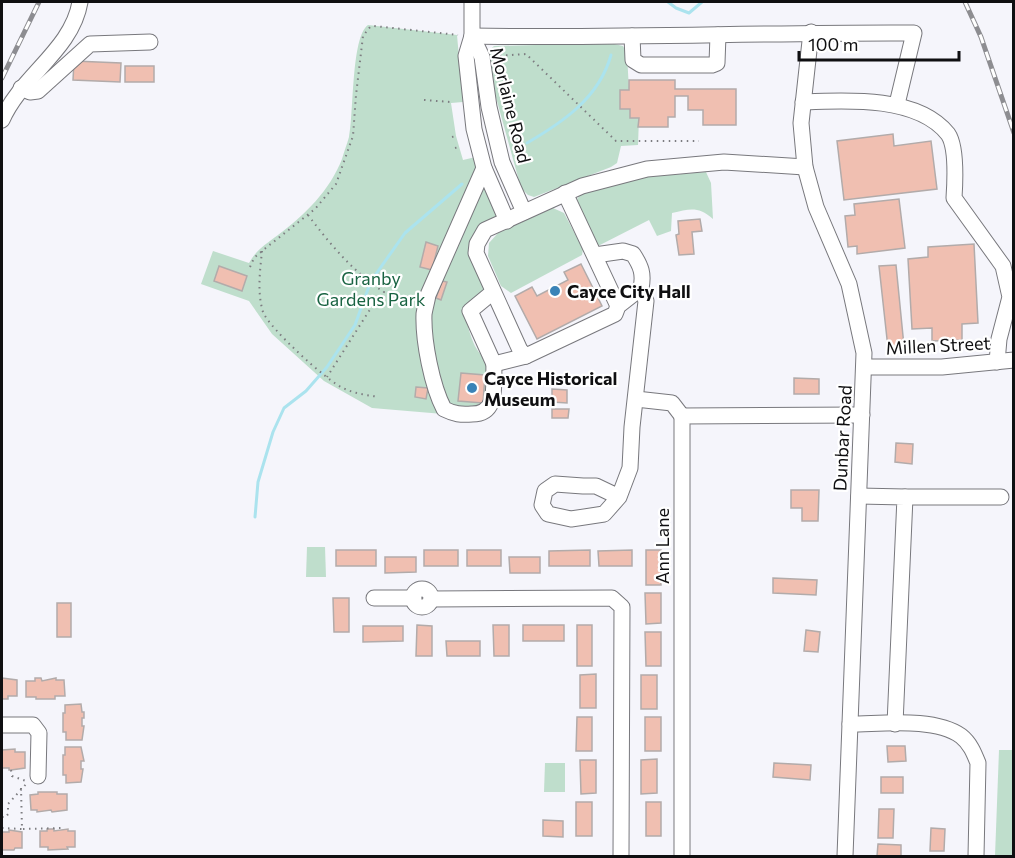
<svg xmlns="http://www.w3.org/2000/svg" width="1015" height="858" viewBox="0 0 1015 858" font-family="Commissioner,sans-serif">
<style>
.green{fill:#bfdecc}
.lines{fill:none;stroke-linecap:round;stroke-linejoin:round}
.stream{stroke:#abe3ee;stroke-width:3}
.building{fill:#f0bfb1;stroke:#b2abaa;stroke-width:1.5}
.minor-casing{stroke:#78787d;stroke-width:17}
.path{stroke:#7d7d81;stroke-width:2;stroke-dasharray:1.5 4.5;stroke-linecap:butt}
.minor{stroke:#fff;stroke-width:15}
.rail-casing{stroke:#8d8d91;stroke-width:5}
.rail{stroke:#fff;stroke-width:3;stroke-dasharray:9;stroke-linecap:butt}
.poi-dot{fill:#3a83b7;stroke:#fff;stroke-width:2}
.labels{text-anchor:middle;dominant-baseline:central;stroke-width:4.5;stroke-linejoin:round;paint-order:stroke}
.street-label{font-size:18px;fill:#0f0f11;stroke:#fff}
.park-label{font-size:18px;fill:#196342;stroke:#fff}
.poi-label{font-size:18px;font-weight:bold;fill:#0f0f11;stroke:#fff;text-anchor:start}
</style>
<rect width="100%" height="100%" fill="#f5f5fb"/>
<g class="green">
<path d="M368,25L457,35L463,102L451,103L456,136L463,160L480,156L507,221L487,232L480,247L493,285L466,320C472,340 475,355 494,364L492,406L455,415L372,408L324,381L272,334L249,301L201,284L213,251L249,263C256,250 266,244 278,235C305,215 330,190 342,159C344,152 347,144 349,137C354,114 351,37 368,25Z"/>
<path d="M610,43L623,46L627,54L629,90H620V109H630V118H639L638,145L621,146L617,163L611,167L534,197L528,195L521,188L487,65V52L494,46Z"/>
<path d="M706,172L711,183L713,219C698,206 690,209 672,213L671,231L657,236L649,220L598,246L578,207L577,199L581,194L633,178Z"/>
<path d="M553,208L564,213L583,249L582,255L511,293L501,286L488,256L489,243L498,233Z"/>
<path d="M307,547H325L326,577H306Z"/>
<path d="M999,750H1013V856H995Z"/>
<path d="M545,763H565V792H544Z"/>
</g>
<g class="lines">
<g class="stream">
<path d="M668,2L676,8L689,13L702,2"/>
<path d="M527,143C563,122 599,98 611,55"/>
<path d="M255,517L258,482L273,432L284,408L306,391L327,367L355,325L368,289L376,274L405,233L462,184"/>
</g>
</g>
<g class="building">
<path d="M74,61L121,63L120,82L73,80Z"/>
<rect x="125" y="66" width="29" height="16"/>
<path d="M629,80H675V89H736V125H703V110H688V96H675V117H668V127H638L639,118H630V109H620V90H629Z"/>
<path d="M893,134L894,146L931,141L937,189L844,200L837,141Z"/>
<path d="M899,199L905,248L857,254V246L848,247L845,216L855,215L854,204Z"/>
<path d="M700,219L702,231L692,232L694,254L679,255L676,235L679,234L678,221Z"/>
<path d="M426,242L438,246L432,270L420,267Z"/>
<path d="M974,244L978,323L962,324V340L932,341V328L912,329L908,259L928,257V247Z"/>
<path d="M581,264L602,306L537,339L515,296L532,287L537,296L568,280L564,272Z"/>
<path d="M896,265L904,346L888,348L879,266Z"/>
<path d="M219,266L247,276L242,291L214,281Z"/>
<path d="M442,281L447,282L441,300L436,298Z"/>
<path d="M461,373L485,375L483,403L458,401Z"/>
<path d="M794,378L819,379V394H794Z"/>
<path d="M416,387L428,388L426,399L415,397Z"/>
<path d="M552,389L567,390V403L552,402Z"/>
<path d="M552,409H569L568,418H552Z"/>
<path d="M896,443L913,444L912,464L895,462Z"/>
<path d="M791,490H819L818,521H802V508H791Z"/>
<rect x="336" y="550" width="40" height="16"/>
<rect x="424" y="550" width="34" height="16"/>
<rect x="467" y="550" width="34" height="16"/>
<path d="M590,550V566H549V551Z"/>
<path d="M632,550V566H599L598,551Z"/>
<rect x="646" y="550" width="15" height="35"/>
<path d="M385,557H416V572L385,573Z"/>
<path d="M509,557H540V573H510Z"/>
<path d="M773,578L817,580L816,595L773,593Z"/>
<path d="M645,593H661V623L646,624Z"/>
<path d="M333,598H349V632H334Z"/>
<rect x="57" y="603" width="14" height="34"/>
<path d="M417,625L432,626V656H416Z"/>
<path d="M493,625H509V656H494Z"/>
<rect x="523" y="625" width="41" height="16"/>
<rect x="577" y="625" width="15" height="41"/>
<path d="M363,626H403V641L363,642Z"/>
<path d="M806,630L820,632L818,652L804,651Z"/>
<path d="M645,632H661V666H646Z"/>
<path d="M446,641H480V656H447Z"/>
<path d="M596,674V708H580V675Z"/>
<rect x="641" y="675" width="16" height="34"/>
<path d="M2,678L17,680V696H8V699H2Z"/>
<path d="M35,678H41L42,681L56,678V680H64L65,696H55V699H36V697H26V681H35Z"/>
<path d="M81,704L82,712H84V718H82V726H84L82,740H66V732H63V713H65V705Z"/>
<path d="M577,717H592V751H576Z"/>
<rect x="645" y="717" width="16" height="34"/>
<path d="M887,746H905L906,761L888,762Z"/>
<path d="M65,747H81L84,761H81V769H83L81,782L66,783V775H63V755H65Z"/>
<path d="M15,749V752H25V768L11,770H9V768H2V770V750Z"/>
<path d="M657,759V793L641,794V760Z"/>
<path d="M580,760H596V793L581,794Z"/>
<path d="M774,763L811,765L810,780L773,777Z"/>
<rect x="881" y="777" width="22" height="16"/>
<path d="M38,792H57V794H67V810L52,812L51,810L37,812V810H31L30,795L38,794Z"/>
<rect x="576" y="802" width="16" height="34"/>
<rect x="646" y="802" width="15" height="34"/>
<path d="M879,809H894L893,838H878Z"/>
<path d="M543,820L563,821V837L543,836Z"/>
<path d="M931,828L945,829L944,851H930Z"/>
<path d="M47,829H54V831L68,829V831H75V847H67L68,849L48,850V847H40V831H47Z"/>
<path d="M9,830L22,832V848H15L14,850H2V832H9Z"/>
<path d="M878,844L901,845V856H877Z"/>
</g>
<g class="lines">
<defs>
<g id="minor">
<path d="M472,2V36L466,56L474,129L484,168L507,221"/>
<path d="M811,32L801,123L805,167L816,207L849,284L864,353L845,856"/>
<path d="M472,36C619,39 767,32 914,33L897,104"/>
<path d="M472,36L482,57L489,107L502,162L524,212"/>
<path d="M632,36L633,60L641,65H712L717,63L718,35"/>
<path d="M21,88L30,92L38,91L90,44L150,42"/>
<path d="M803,102C847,100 918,96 948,134C957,147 955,183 954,198L1003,266L1010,297L999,339L997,362"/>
<path d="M2,120C21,76 72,50 80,2"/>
<path d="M484,168L428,295C427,301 425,308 424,314C423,341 432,386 444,409C454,414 461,415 472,414C499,414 493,385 494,364"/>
<path d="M565,193L618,306"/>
<path d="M595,255L623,251L633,254C641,266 644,274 641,288L618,306L615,314L526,356L520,350L476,253L477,244L485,230L582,186L647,169L724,162L805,167"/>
<path d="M493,292L470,311L494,364L526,356"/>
<path d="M865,367H942L1014,360"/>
<path d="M636,399L672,403L682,416"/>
<path d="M859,496L905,497L895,724"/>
<path d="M619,497L596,486H583L555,484L545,491L542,505L548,514L571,519L604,514L619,497L630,468L632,427L646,301L641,288"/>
<path d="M905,497H1001"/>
<circle cx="422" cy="598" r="9"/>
<path d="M374,598H414"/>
<path d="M431,599L612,598L622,607L621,856"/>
<path d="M850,724C882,724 934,717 961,736C970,743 974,753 978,763L976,856"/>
<path d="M2,725H33L39,733L38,776"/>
<path d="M682,856V416L862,415"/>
</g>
</defs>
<use href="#minor" class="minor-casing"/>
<g class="path">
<path d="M494,56L526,54L616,141H699"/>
<path d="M424,100L451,102"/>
<path d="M452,137L456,136"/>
<path d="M455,148L459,147"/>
<path d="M308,215C330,244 353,272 384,292L369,311L327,377"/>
<path d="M262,251C260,271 257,292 263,312C269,328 327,381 343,388C355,394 367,395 379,397"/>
<path d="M250,267L254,258L262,251L315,209L336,184L353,136L356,95L363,36L370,27L374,26L458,35"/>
<path d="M11,770L12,776L26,781"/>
<path d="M21,788L22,829L62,828"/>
<path d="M2,817H6L8,814V804L28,782"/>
<path d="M2,828L22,829"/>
</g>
<use href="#minor" class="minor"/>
<defs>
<g id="rail">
<path d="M965,2L981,37L1014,133"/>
<path d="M2,78L39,2"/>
</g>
</defs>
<use href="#rail" class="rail-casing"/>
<use href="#rail" class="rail"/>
</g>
<g class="poi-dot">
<circle cx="555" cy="291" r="6"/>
<circle cx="472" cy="388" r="6"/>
</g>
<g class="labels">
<g class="street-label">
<text transform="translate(511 105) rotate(76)">Morlaine Road</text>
<text transform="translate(938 345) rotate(-3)">Millen Street</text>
<text transform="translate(842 438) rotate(-87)">Dunbar Road</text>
<text transform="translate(662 546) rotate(-90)">Ann Lane</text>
</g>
<g class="park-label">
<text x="371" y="278">Granby<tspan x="371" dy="21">Gardens Park</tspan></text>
</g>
<g class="poi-label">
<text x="567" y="291">Cayce City Hall</text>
<text x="484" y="378">Cayce Historical<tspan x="484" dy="21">Museum</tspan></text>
</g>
</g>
<rect width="1015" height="858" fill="none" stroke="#0f0f11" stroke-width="6"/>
<path d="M799 51v9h160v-9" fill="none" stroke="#0f0f11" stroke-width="3"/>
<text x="808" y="51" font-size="18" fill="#0f0f11" stroke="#ffffff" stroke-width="4.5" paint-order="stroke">100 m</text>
</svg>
